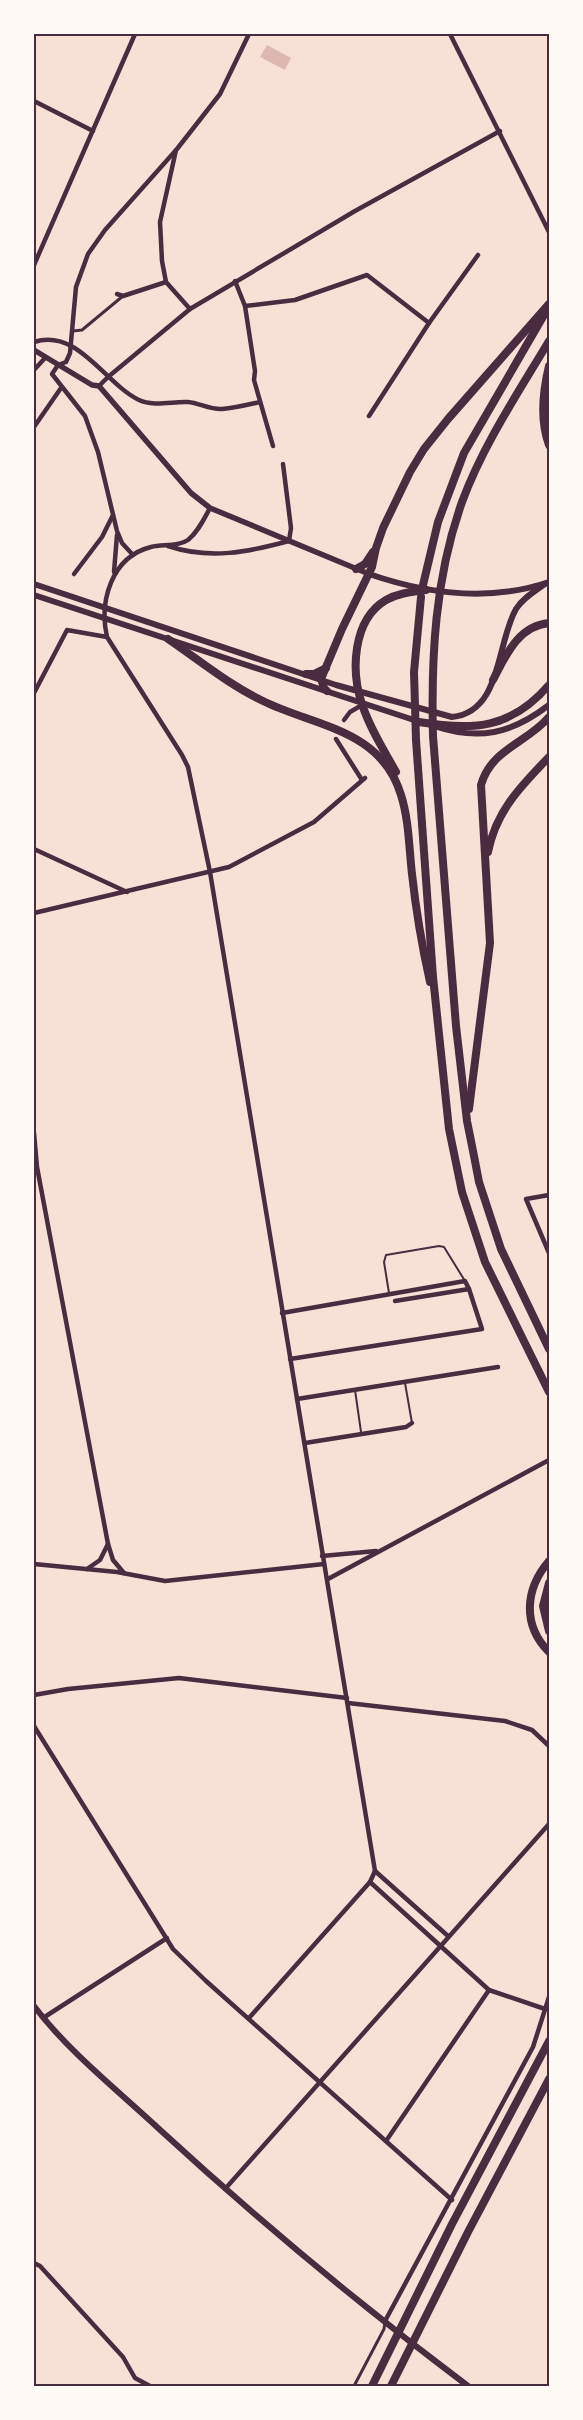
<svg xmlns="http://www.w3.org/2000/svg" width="583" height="2420" viewBox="0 0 583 2420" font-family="Lora,serif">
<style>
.water{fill:#dcb8b0}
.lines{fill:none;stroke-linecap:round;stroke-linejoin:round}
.service{stroke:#4a2c40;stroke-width:2}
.pedestrian{stroke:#4a2c40;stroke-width:3}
.minor{stroke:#4a2c40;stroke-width:4.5}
.tertiary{stroke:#4a2c40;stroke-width:5.5}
.secondary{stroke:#4a2c40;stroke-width:6}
.motorway{stroke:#4a2c40;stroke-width:8}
.neatline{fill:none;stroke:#4a2c40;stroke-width:2}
</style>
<rect width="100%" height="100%" fill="#f7e1d7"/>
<path class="water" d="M267,45L291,58L285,70L260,57Z"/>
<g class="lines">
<g class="service">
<path d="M389,1293L384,1262L386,1255L439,1246L444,1247L465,1281"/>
<path d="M405,1383L412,1423"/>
<path d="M355,1390L361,1432"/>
</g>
<g class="pedestrian">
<path d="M73,331L82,330L123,296"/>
<path d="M354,2386L384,2329L385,2322"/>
</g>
<g class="minor">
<path d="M450,34L549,232"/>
<path d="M34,101L93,131"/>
<path d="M176,150L160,222L162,261L166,282L190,309"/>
<path d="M34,265L135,34"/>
<path d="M235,281L245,306L255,371L254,380L273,446"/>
<path d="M117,294L123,296L166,282"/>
<path d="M245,306L295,300L367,275L429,323"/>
<path d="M34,342C78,328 104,383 139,400C154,407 173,401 188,402C199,403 211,410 222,409C234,408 247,405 260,402"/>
<path d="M34,370L45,358"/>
<path d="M99,386L108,377L190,309L355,211L500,131"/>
<path d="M369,416L429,323L478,255"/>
<path d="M34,427L61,388"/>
<path d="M210,508C204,519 198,532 188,540C178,547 162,544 151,547C111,557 99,602 107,637L182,755L188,767L210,872L375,1871"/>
<path d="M168,546C210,560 248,552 289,541L291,528L283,464"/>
<path d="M133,555L122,543L117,531L98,452L85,416L52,374L58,365L66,362L70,353L76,287L88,254L105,230L177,149L220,94L249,34"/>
<path d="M114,572L117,535"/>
<path d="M74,574L102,537L113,515"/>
<path d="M34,693L67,630L107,637"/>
<path d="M344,720L350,712L362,705"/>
<path d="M336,739L362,780"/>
<path d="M34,849L127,892"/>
<path d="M34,913L229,867L314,822L365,778"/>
<path d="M34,1133L37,1167L108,1544L113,1560L124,1573"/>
<path d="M549,1195L526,1199L549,1253"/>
<path d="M282,1313L465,1281L469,1289"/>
<path d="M290,1359L482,1329L469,1289L395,1301"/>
<path d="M297,1399L498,1367"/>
<path d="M305,1443L406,1427L412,1423"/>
<path d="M322,1556L376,1551"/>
<path d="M34,1564L117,1572L165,1581L324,1564"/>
<path d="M87,1569L100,1560L108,1544"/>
<path d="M328,1579L549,1460"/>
<path d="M34,1695L68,1689L179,1678L347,1698"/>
<path d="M348,1703L505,1721L532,1730L549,1746"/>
<path d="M34,1726L173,1949L206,1981L452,2200"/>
<path d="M375,1871L448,1936"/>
<path d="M370,1882L489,1990L545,2009"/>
<path d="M43,2018L167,1938"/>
<path d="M249,2018L370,1882L375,1871"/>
<path d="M386,2141L489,1990"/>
<path d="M225,2189L549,1824"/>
<path d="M34,2263L40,2266L123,2357L135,2378L150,2386"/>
<path d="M385,2321L533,2047L549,1997"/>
</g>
<path class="tertiary" d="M34,350L92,385L99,386L191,493L210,508L369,574"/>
<g class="secondary">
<path d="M369,574C427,594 490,602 549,582"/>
<path d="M34,584L336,685L452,717C502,712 496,644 516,609C523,598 535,591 545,584"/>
<path d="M34,595L420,722"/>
<path d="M434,726C479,741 511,734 549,705"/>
<path d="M34,2006C69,2052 116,2089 158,2128C257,2219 360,2305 468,2386"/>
</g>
<g class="motorway">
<path d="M549,341C518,393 483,445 462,502C435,578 431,656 433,736L456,1026L467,1121L474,1156L479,1182L501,1249L549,1349"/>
<path d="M549,366C543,391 540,421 549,445"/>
<path d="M356,569L365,564L373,552"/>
<path d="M423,585L438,522L464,453L544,315"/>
<path d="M421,597L414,672L416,740L433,977L449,1129L462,1192L485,1262L549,1392"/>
<path d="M168,639C199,660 229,685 263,701C316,727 381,729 401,795C409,820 409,848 412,874C416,911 422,946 430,982"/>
<path d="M306,674H314L326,668"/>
<path d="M493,680C506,655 518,626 549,623"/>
<path d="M327,691L324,688L321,679L342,629L372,567L376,548L383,528L410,472L424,449L448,419L549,304"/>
<path d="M419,722C473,731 511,729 549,685"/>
<path d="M396,772C384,750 370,729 362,704C351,672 352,620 386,600C398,593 412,592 426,590"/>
<path d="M488,852C496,811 521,786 549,757"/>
<path d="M469,1109L490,943L481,785C491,749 527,743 549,717"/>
<path d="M549,1561C525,1589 522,1625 549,1652"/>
<path d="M549,1583L543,1606L549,1631"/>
<path d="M372,2386L452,2224L549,2041"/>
<path d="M391,2386L468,2232L549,2079"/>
</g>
</g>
<rect width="583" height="2420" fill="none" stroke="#fffaf5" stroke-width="70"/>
<rect x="35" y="35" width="513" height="2350" class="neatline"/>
</svg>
